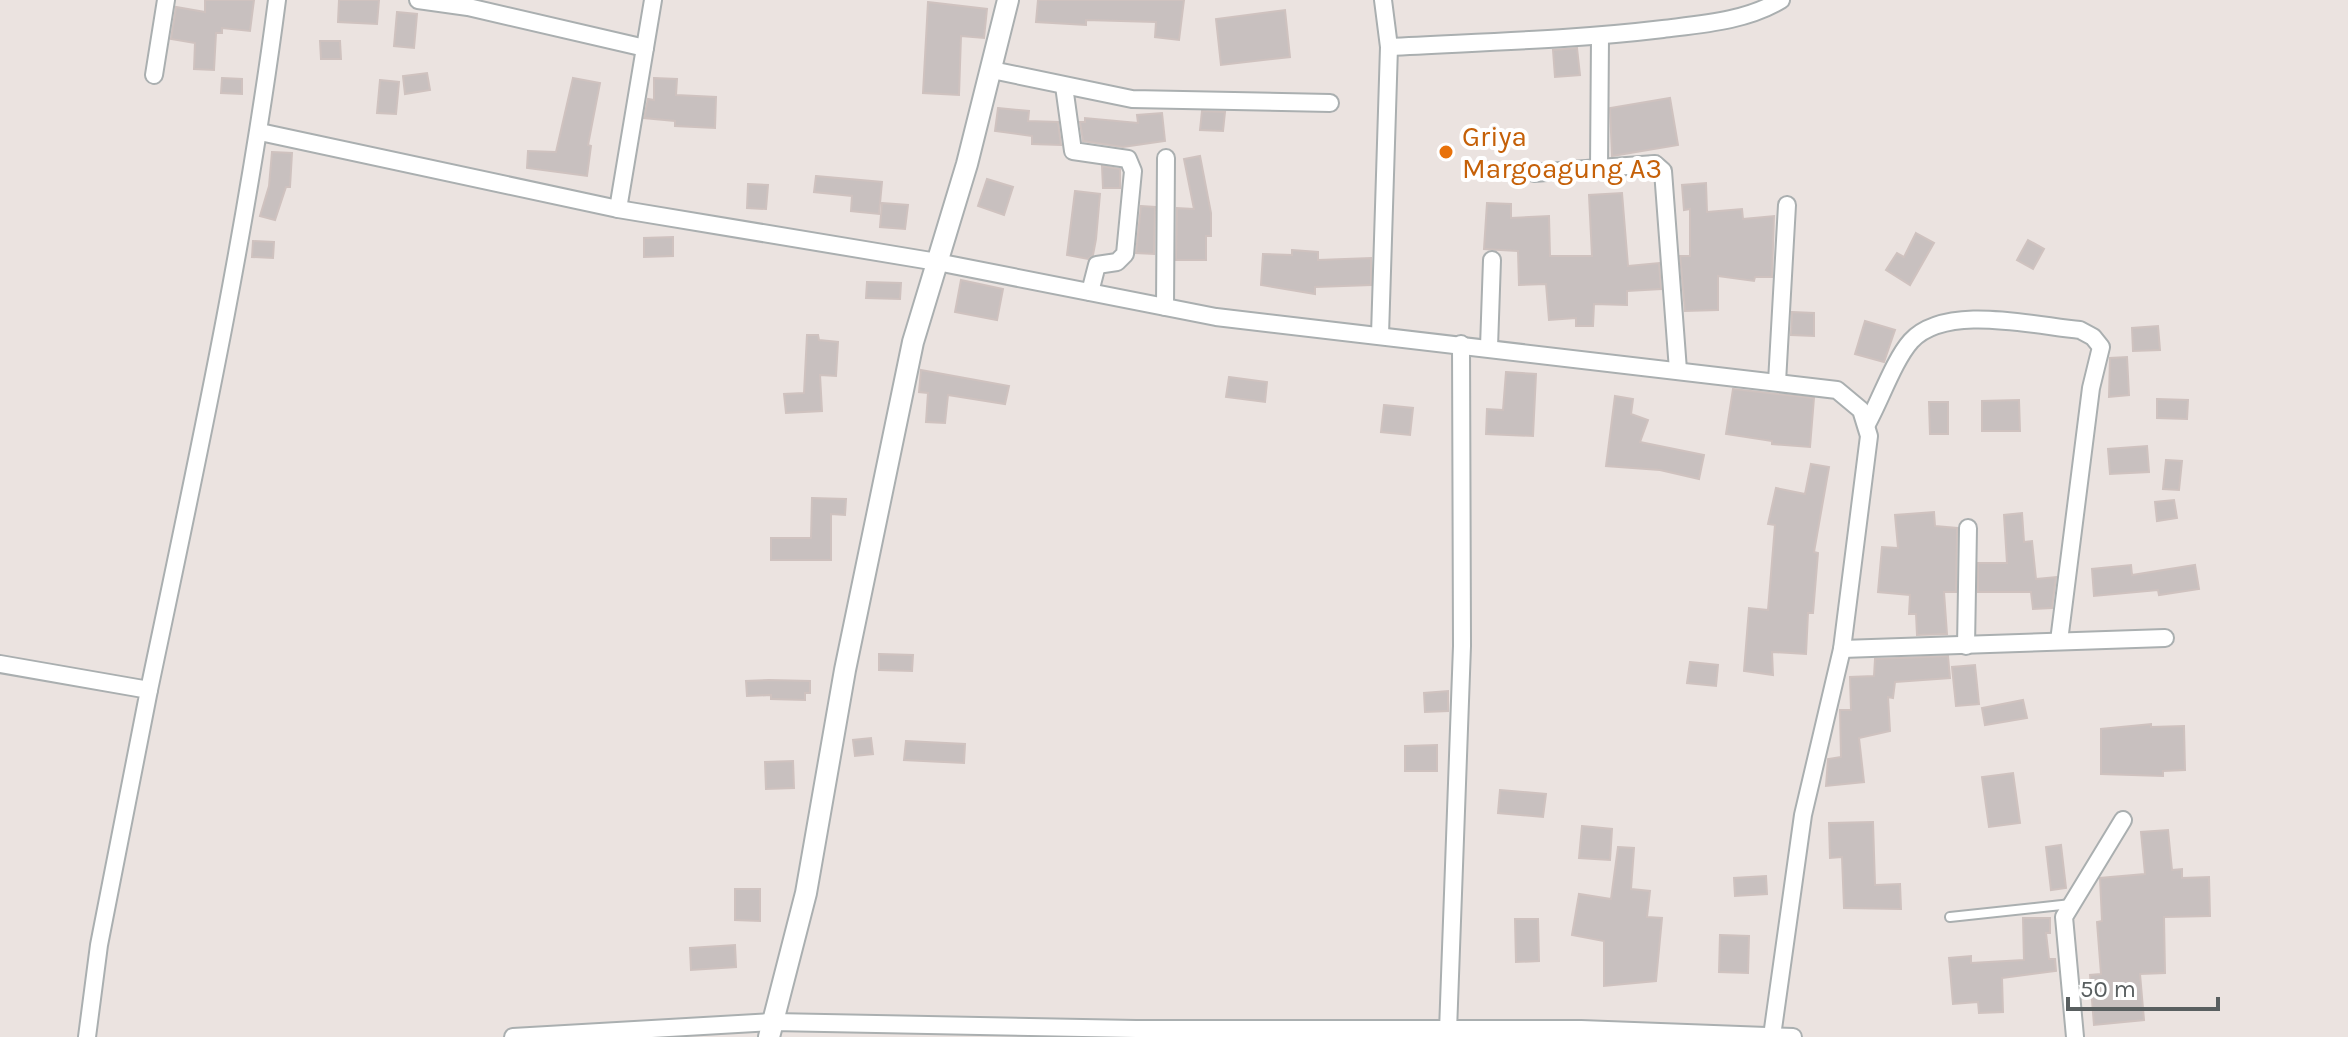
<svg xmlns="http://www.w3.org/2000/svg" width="2348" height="1037" viewBox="0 0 2348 1037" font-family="Karla,sans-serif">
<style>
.building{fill:#c8c0bf;stroke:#cfc2bf;stroke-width:2}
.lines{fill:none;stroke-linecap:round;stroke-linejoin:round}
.service-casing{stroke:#aaafb0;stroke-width:12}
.minor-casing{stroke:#aaafb0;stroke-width:20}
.tertiary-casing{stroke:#aaafb0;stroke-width:24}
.service{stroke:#fff;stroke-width:8}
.minor{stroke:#fff;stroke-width:16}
.tertiary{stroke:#fff;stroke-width:20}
.food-dot{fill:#e8710a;stroke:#fff;stroke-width:3}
.labels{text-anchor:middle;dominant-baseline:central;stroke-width:8;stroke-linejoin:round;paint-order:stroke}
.food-label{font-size:28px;fill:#c56008;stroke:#fff;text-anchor:start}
</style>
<rect width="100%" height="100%" fill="#ebe3e0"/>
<g class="building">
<path d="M205,0H254L250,31L222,28V33H216L214,70L194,69L195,43L171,39L176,7L205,12Z"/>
<path d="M339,0H379L377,24L338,22Z"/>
<path d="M1038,0H1184L1179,40L1155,37L1156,22L1086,20V25L1036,22Z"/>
<path d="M928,2L987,9L984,38L961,36L959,95L923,93Z"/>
<path d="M1285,10L1290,57L1221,65L1216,19Z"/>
<path d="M397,12L417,14L414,48L394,46Z"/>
<path d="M320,41H340L341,59H321Z"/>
<path d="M1577,48L1580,75L1555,77L1553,50Z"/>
<path d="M427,73L430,90L405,94L403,76Z"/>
<path d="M222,78L242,79V94L221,93Z"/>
<path d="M573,78L600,83L588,145L591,146L587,176L527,168L528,151L556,152Z"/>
<path d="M654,78L677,79L676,95L716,97L715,128L675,126V121L644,118L648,99L654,100Z"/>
<path d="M380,80L399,82L396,114L377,113Z"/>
<path d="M1670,98L1678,145L1612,156L1610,108Z"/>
<path d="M998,108L1029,111L1028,121L1058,122L1061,145L1032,144V136L995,131Z"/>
<path d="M1202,111L1225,112L1223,131L1200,130Z"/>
<path d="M1162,113L1165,141L1123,147L1083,141L1080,122H1085V118L1138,123L1137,115Z"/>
<path d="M272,152L292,153L290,187H286L275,220L260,216L269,186Z"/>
<path d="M1200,156L1211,213V236H1206V260H1176L1177,208L1194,209L1184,159Z"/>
<path d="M1102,166L1120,169V188H1103Z"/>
<path d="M816,176L882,182L879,214L851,211L852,196L814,192Z"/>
<path d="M987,179L1013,187L1004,215L978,206Z"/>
<path d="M1706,183L1707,212L1742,209L1743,219L1774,216L1772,277H1755L1754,281L1718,276V310L1685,311L1680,256H1690V209L1684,210L1682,185Z"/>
<path d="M748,184L768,185L766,209L747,208Z"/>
<path d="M1075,191L1100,194L1096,239L1093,255L1088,259L1067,255Z"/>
<path d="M1622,193L1628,266L1659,263L1661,289L1627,291V305L1594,304L1593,326H1576V318L1549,320L1546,284L1519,285L1518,251L1484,249L1487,203L1511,204V218L1549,216L1550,256H1592L1589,195Z"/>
<path d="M882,203L908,205L905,229L880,227Z"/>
<path d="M1141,206L1155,207L1154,254L1136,253Z"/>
<path d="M1916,233L1934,243L1910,285L1886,270L1897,253L1904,257Z"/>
<path d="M673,237V256L644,257V238Z"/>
<path d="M2028,240L2044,249L2033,269L2017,260Z"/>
<path d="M253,241L274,242L273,258L252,257Z"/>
<path d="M1292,250L1318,252V260L1371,258V285L1315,287V294L1261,285L1263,254L1292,255Z"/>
<path d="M961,280L1003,289L997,320L955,312Z"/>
<path d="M867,282L901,283L900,299L866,298Z"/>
<path d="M1792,312L1814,313V336L1791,335Z"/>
<path d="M1865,321L1895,330L1884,362L1855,354Z"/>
<path d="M2158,326L2160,350L2133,351L2132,328Z"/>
<path d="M807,335H818L819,340L838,342L836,376L820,375L822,411L786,413L784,394L804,393Z"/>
<path d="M2127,357L2129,395L2109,397L2110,358Z"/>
<path d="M921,370L1009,386L1005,404L948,395L945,423L926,422L928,393L919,392Z"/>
<path d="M1506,372L1536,374L1533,436L1486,434L1487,409L1503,410Z"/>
<path d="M1229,377L1267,382L1265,402L1226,397Z"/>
<path d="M1733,389L1814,398L1810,447L1772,444V441L1726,434Z"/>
<path d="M1615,396L1633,399L1631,414L1648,420L1640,442L1704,455L1699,479L1660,470L1606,466Z"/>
<path d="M2157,399L2188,400L2187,419L2157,418Z"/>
<path d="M2019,400L2020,431H1982V401Z"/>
<path d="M1929,402H1948V434H1930Z"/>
<path d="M1384,405L1413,408L1410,435L1381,432Z"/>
<path d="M2147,446L2149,472L2110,474L2108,449Z"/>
<path d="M2166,460L2182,461L2179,490L2163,489Z"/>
<path d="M1811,464L1829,467L1814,552L1818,553L1813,613H1808L1806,654L1772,652L1773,675L1744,671L1749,608L1768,610L1775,525L1768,524L1776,488L1805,494Z"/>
<path d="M812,498L846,499L845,515L831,514V560H771V538H811Z"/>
<path d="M2174,500L2177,518L2157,521L2155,502Z"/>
<path d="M1934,512L1935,526L1957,528L1956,592H1944L1947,634L1917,635L1916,614H1909L1910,595L1878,592L1882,547L1898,548L1895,515Z"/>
<path d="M2022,513L2024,542L2032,541L2036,579L2056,577L2052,608L2033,609L2031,592H1978V563H2007L2004,515Z"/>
<path d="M2131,565L2132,575L2195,565L2199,589L2159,595L2158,590L2094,596L2092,569Z"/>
<path d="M879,654L913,655L912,671L879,670Z"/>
<path d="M1948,656L1950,678L1895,682L1893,698L1888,697L1890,731L1859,738L1864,782L1826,786L1828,759L1841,757L1840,710H1851L1850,677L1874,676L1875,659Z"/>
<path d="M1690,662L1718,665L1716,686L1687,683Z"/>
<path d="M1975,665L1979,704L1956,706L1952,667Z"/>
<path d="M769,680L810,681V693H805V700L771,699V695L747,696L746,681Z"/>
<path d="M1448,691V711L1425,712L1424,693Z"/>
<path d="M2023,700L2027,718L1985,725L1982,708Z"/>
<path d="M2151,724V727L2184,726L2185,770L2163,771V776L2101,774V729Z"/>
<path d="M871,738L873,754L855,756L853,740Z"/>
<path d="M906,741L965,744L964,763L904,760Z"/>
<path d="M1437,745V771H1405V746Z"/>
<path d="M793,761L794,788L766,789L765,762Z"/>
<path d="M2013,773L2020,823L1989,827L1982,777Z"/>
<path d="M1500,790L1546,794L1543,817L1498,813Z"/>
<path d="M1873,822L1875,885L1900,884L1901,909L1844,908L1842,857L1830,858L1829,823Z"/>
<path d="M1582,826L1612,829L1610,860L1579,858Z"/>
<path d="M2168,830L2172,870L2182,869V878L2209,877L2210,916L2164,917L2165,973L2140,974L2144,1020L2094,1025L2090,975L2101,974L2097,922L2102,921L2100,878L2145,874L2141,832Z"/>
<path d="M2061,845L2066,888L2051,890L2046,847Z"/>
<path d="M1618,847L1634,848L1631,889L1650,891L1647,917L1662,918L1656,981L1604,986V941L1572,935L1579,894L1611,899Z"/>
<path d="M1766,876L1767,894L1735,896L1734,878Z"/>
<path d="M735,889H760V921L735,920Z"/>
<path d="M2023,918H2050V933H2046L2049,959H2055L2056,971L2002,978L2003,1012L1979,1013L1978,1002L1953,1004L1949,958L1971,956V963L2024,960Z"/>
<path d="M1515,919H1538L1539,961L1516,962Z"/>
<path d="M1720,935L1749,936L1748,973L1719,972Z"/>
<path d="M735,945L736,967L691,970L690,948Z"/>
</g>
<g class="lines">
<defs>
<path id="service" d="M1950,917L2071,904"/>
<g id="minor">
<path d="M418,0L468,7L645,48"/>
<path d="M1600,37L1599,168L1655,164L1663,171L1678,370"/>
<path d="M1389,47C1481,42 1572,40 1663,29C1703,24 1746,21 1781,0"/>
<path d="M992,70L1132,99L1330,103"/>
<path d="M154,75L166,0"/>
<path d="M1064,86L1073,151L1128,159L1133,171L1125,254L1117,262L1097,265L1090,292"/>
<path d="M260,132L618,209L937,262L1216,317L1837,390L1861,410L1869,436L1842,649L1803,815L1772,1036"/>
<path d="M1534,173L1599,168"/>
<path d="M618,209L653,0"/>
<path d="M1165,307L1166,158"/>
<path d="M1380,335L1389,47L1383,0"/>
<path d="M1489,347L1492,260"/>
<path d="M1777,382L1787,205"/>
<path d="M1867,424C1880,401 1894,360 1911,341C1946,303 2035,326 2080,330L2093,337L2101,347L2091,388L2059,641"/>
<path d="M1966,646L1968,528"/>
<path d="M1842,649L2165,638"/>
<path d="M0,664L149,690L99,945L87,1037"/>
<path d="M149,690C197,461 247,232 277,0"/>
<path d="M1448,1031L1462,646L1461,344"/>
<path d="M513,1037L773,1022L1136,1029H1581L1793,1037"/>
<path d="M2075,1037L2064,917L2123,820"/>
</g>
<path id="tertiary" d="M769,1037L806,893L845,670L913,342L967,164L1008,0"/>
</defs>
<use href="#service" class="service-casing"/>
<use href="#minor" class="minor-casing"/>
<use href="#tertiary" class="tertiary-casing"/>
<use href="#service" class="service"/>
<use href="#minor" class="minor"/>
<use href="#tertiary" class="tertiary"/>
</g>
<circle class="food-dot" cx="1446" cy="152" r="8"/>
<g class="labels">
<g class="food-label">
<text x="1462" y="136">Griya<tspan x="1462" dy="32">Margoagung A3</tspan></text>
</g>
</g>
<path d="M2068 997v12h150v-12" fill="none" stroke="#595f60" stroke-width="4"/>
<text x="2080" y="997" font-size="24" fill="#595f60" stroke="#ffffff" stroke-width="6" paint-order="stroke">50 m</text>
</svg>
